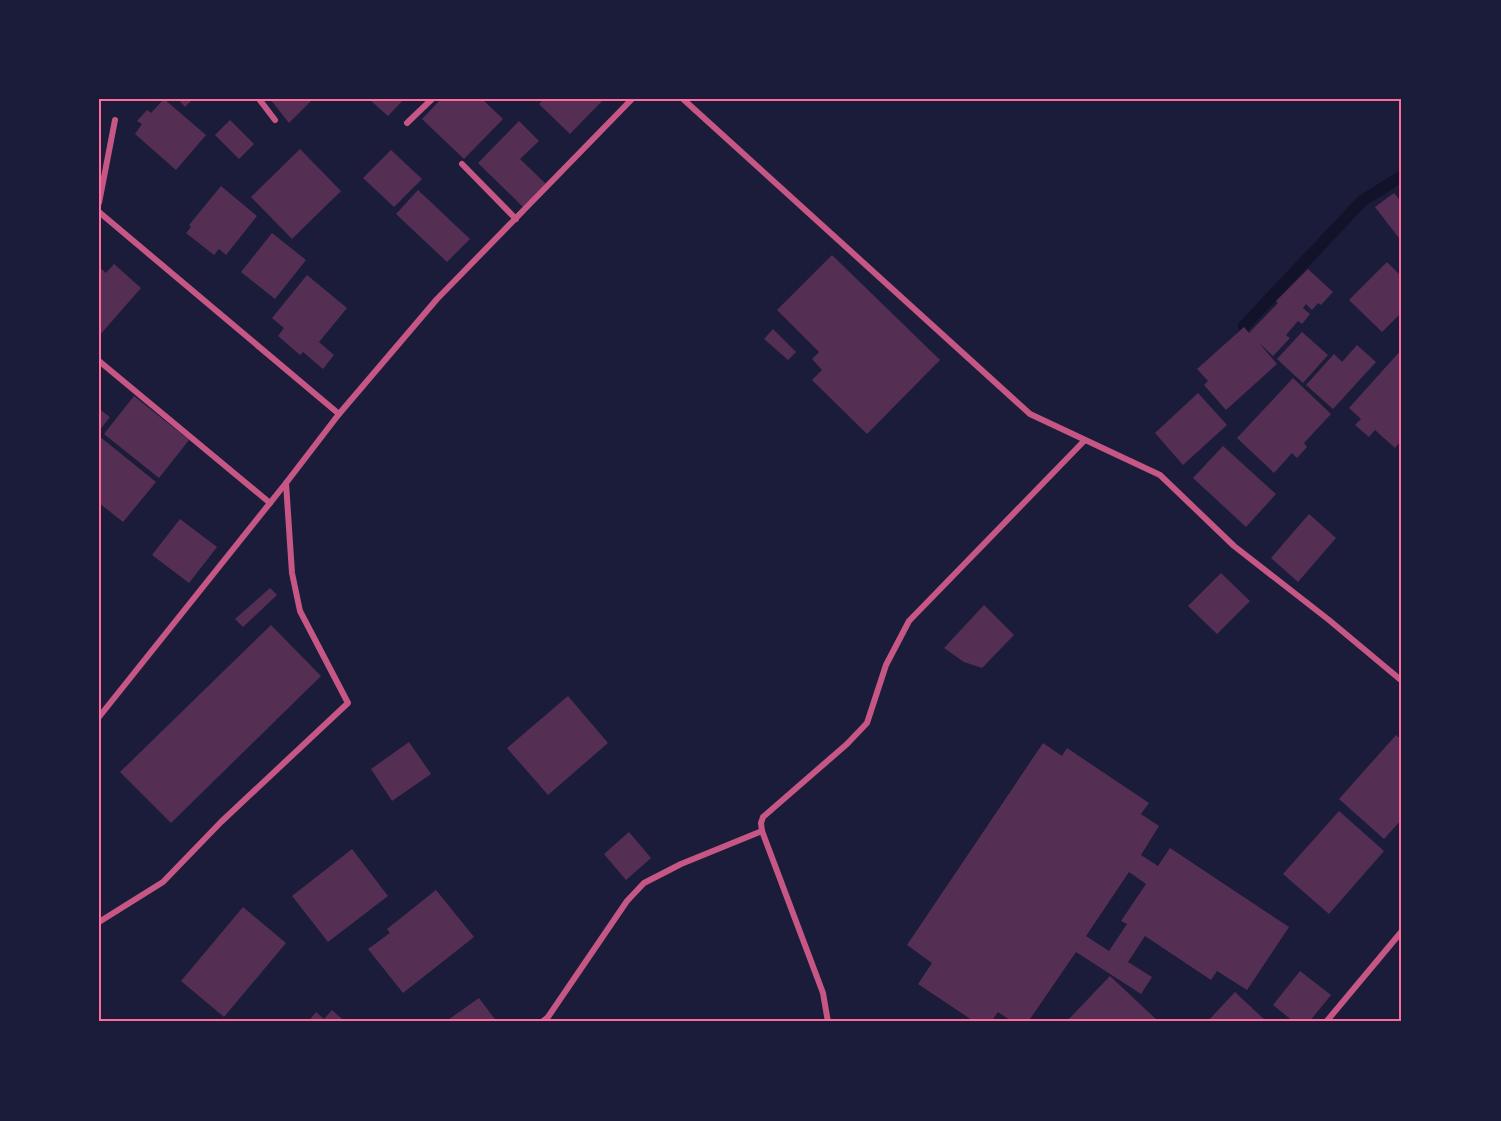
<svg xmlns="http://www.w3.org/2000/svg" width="1501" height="1121" viewBox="0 0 1501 1121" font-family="Helvetica,sans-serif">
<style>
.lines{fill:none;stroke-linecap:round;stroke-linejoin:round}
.stream{stroke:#12122b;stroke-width:12}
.building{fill:#542f53;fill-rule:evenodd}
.minor{stroke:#c65784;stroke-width:6}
.neatline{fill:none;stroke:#ff6b9d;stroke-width:2}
</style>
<rect width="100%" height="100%" fill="#1b1b3a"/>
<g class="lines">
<path class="stream" d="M1244,326L1362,201L1402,176"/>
</g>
<g class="building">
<path d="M164,99L206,135L176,170L135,134L142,124L137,121L147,110L151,113Z"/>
<path d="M178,99H193L185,107Z"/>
<path d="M270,99H313L289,123Z"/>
<path d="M369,99H404L388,116Z"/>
<path d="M441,99H482L503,119L464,159L422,119Z"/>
<path d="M544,99H604L570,134L539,104Z"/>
<path d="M230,120L254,144L239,159L215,135Z"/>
<path d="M519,121L539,141L520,159L546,184L523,207L478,163Z"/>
<path d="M300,149L341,191L292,239L251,197Z"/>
<path d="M391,150L422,179L394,207L363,178Z"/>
<path d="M221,186L257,216L226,255L219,249L214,255L186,233L191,227L189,225Z"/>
<path d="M418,190L470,239L447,262L396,214Z"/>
<path d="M1394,193L1402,203V242L1375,207Z"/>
<path d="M272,233L306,260L275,299L241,272Z"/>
<path d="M832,255L940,360L867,434L812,380L822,370L812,359L819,352L777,310Z"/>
<path d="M1387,262L1402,277V312L1382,332L1349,300Z"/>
<path d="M114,264L141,288L99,336V267L106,273Z"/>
<path d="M1308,269L1333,292L1321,305L1318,303L1312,310L1306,304L1303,308L1310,314L1302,324L1298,321L1286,335L1290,338L1273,356L1259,343L1277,364L1226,410L1204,385L1208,381L1197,369L1244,327L1249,333L1278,303L1276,301Z"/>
<path d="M307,275L347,308L319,342L334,355L323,369L303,352L300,355L278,336L284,328L272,318Z"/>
<path d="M773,329L796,352L788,360L764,339Z"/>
<path d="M1302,332L1328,355L1303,383L1277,359Z"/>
<path d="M1357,345L1376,362L1333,409L1306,385L1334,354L1342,362Z"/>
<path d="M1402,349V440L1395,448L1375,430L1369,437L1355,425L1361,419L1349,408Z"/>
<path d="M1293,378L1331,414L1304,443L1307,447L1297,458L1292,453L1274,473L1237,438Z"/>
<path d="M1198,393L1227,425L1183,465L1155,433Z"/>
<path d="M134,396L189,440L159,478L104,434Z"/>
<path d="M99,409L110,417L99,431Z"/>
<path d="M99,436L156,482L123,522L99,503Z"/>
<path d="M1223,446L1276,494L1246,527L1193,478Z"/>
<path d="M1309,514L1336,538L1298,582L1271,558Z"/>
<path d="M180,519L217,547L189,583L152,555Z"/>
<path d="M1221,573L1250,601L1217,634L1188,606Z"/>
<path d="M270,588L277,595L243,627L235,619Z"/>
<path d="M984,605L1014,635L982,668L964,662L944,648Z"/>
<path d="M271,625L321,676L171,823L120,772Z"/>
<path d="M568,696L608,743L548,795L507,748Z"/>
<path d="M1396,735L1402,740V819L1384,839L1339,799Z"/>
<path d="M409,742L431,774L392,801L371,769Z"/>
<path d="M1043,743L1062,756L1067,748L1149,803L1141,814L1159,826L1141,855L1158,866L1170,848L1289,927L1247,990L1217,971L1211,980L1145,936L1128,962L1152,977L1141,994L1076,952L1028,1022H1013L998,1012L991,1022H975L918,984L932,963L907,945ZM1129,872L1146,884L1121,921L1127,924L1109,951L1086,936Z"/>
<path d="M1339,811L1384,851L1329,914L1283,874Z"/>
<path d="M629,832L651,858L626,880L604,854Z"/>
<path d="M352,849L388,896L328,942L292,896Z"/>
<path d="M436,890L474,937L403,993L368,949L390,933L387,929Z"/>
<path d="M243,907L286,943L224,1017L181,981Z"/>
<path d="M1300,971L1331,995L1309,1022H1294L1273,1005Z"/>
<path d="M1110,976L1159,1022H1066Z"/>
<path d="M1235,992L1267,1022H1207Z"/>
<path d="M479,998L497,1022H445Z"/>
<path d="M332,1010L343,1020L341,1022H308L316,1012L324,1019Z"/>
</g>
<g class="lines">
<g class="minor">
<path d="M259,99L275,120"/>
<path d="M683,99L1030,414L1160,475L1234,546L1329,620L1402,681"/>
<path d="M407,123L432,99"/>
<path d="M462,164L516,219"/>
<path d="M99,203L115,120"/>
<path d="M99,212L339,414"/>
<path d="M99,361L270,503"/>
<path d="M99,717L286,483"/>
<path d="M99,922L163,882L221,822L348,703L300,611L292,573L286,483L339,414L437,299L632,99"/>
<path d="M542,1022L548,1017L627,901L644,883L681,864L762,831"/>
<path d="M828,1022L823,993L762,831L761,823L763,817L847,744L867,723L886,665L909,621L1084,441"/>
<path d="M1326,1022L1402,931"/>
</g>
</g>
<rect width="1501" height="1121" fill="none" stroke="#1b1b3a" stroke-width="201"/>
<rect x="100" y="100" width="1300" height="920" class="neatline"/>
</svg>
